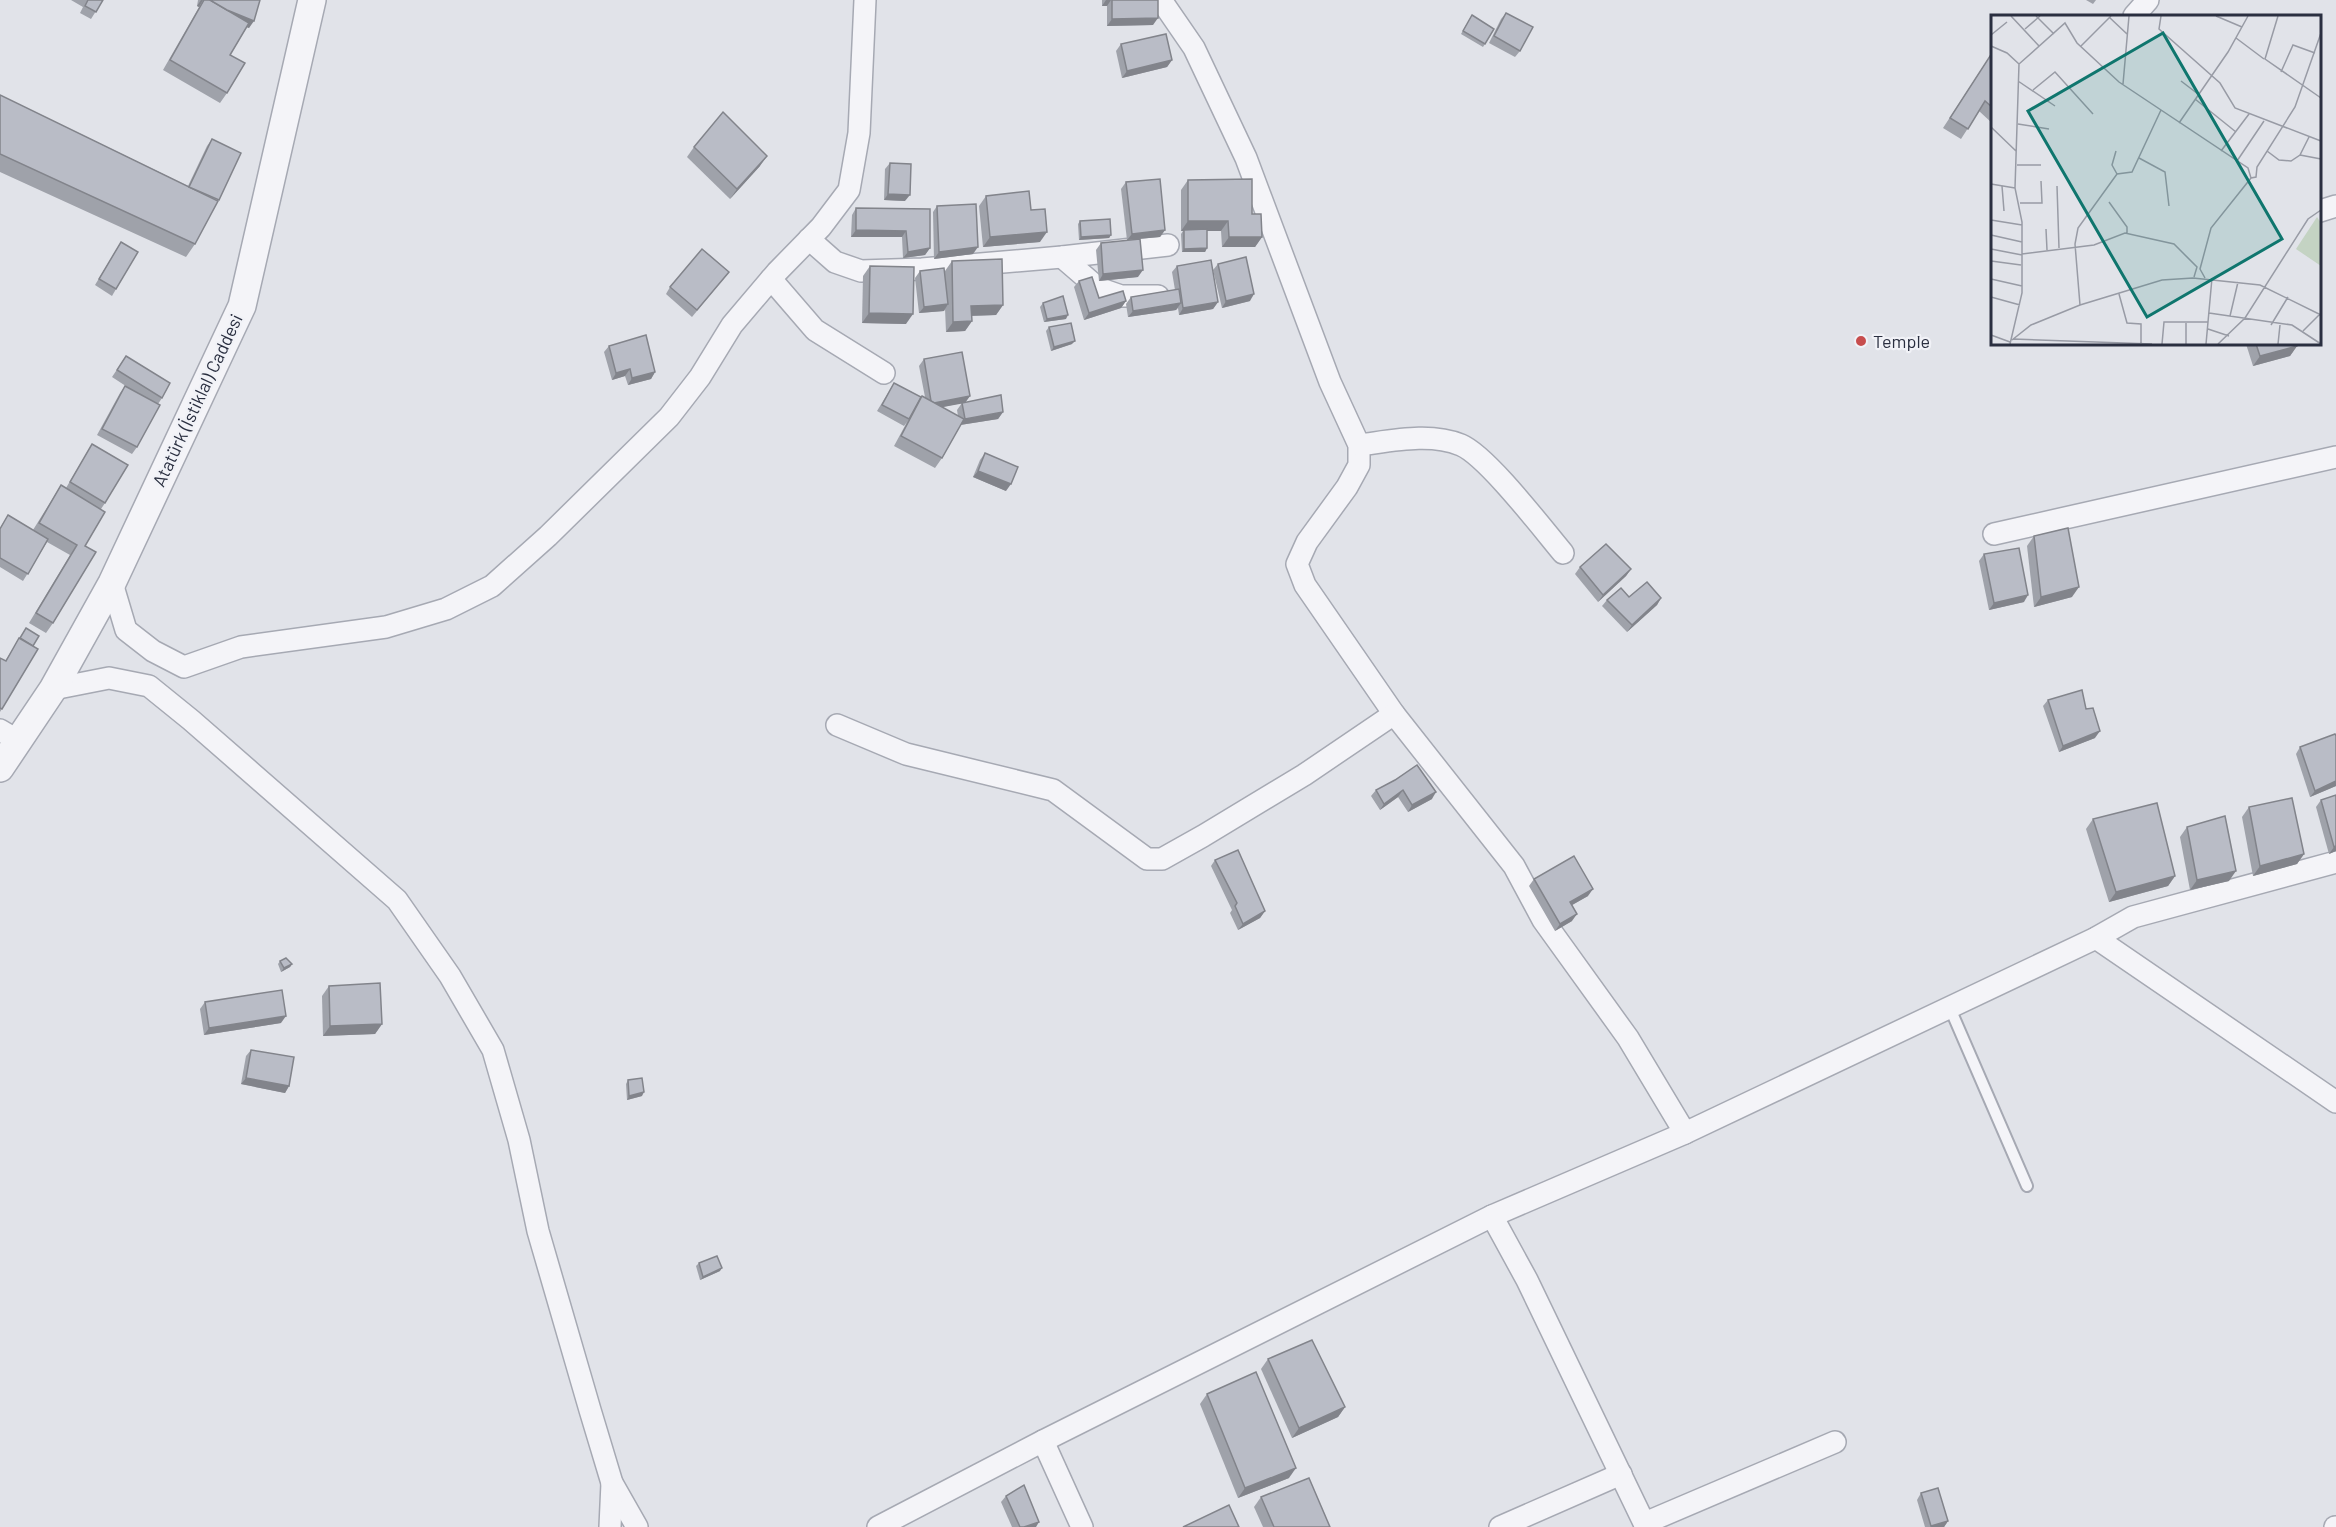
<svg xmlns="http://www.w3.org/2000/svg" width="2336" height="1527" viewBox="0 0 2336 1527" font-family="Barlow,sans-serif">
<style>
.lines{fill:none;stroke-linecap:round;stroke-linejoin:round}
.service-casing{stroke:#a6a9b3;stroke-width:14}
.minor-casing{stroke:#a6a9b3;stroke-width:24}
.tertiary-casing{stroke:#a6a9b3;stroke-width:30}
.service{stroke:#f4f4f8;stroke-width:10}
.minor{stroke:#f4f4f8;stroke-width:21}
.tertiary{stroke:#f4f4f8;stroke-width:27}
.wall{fill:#9fa2aa;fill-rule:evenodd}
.shaded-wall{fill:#82848b}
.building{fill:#b9bcc6;stroke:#82848b;stroke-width:1.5}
.poi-dot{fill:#c74d4d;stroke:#f1f2f7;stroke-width:2}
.labels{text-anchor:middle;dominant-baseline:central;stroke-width:4.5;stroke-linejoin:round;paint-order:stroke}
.poi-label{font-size:18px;fill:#2a2f40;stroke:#f1f2f7;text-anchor:start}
.street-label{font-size:18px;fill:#2a2f40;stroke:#f1f2f7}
.inset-road{fill:none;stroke:#989ba5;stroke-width:1.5}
.view{fill:#0f766e;fill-opacity:0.15;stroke:#0f766e;stroke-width:3}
.inset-edge{fill:none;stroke:#2a2f40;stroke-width:3}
</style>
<rect width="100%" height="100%" fill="#e1e3e9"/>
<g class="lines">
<defs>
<path id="service" d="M1949,1006L2027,1186"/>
<g id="minor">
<path d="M1161,0L1194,48L1246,158L1330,382L1359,445V465L1347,487L1307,542L1297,564L1305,585L1394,714L1514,866L1543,920L1628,1038L1685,1133"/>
<path d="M2134,16L2148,0"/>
<path d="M2320,211L2336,206"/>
<path d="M809,239L835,262L861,271L922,269L1062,257L1168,245"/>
<path d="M1062,257L1098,288L1121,296H1158"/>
<path d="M771,279L815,330L884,373"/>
<path d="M1359,445C1391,441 1430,432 1461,445C1487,456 1542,528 1563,553"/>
<path d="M1994,534L2336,457"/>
<path d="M112,583L126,630L153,651L184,667L241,647L386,627L446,609L492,586L548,536L669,417L700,377L732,325L777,272L821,227L849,190L859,133L865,0"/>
<path d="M53,689L109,678L149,686L191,720L397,900L450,976L493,1050L519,1140L538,1231L590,1410L612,1483L637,1527"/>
<path d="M837,725L906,754L1053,790L1147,859H1162L1203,836L1304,775L1394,714"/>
<path d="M0,730L17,740"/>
<path d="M2096,938L2336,1102"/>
<path d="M1492,1216L1527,1280L1646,1527"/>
<path d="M1043,1441L1082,1527"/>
<path d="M1645,1523L1835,1442"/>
<path d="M610,1527L612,1483"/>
<path d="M878,1527L1043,1441L1492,1216L1685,1133L2096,938L2133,917L2336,862"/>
<path d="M1500,1527L1621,1474"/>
<path d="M2335,1527H2336"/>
</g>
<path id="tertiary" d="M0,768L53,689L112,583L242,306L312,0"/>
</defs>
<use href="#service" class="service-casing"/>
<use href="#minor" class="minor-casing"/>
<use href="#tertiary" class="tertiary-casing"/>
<use href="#service" class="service"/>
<use href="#minor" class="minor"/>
<use href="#tertiary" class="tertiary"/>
</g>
<g class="wall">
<path d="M71,0H103L91,19L80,13L83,7Z"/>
<path d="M198,0H260L249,28L247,27L230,55L227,93L220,103L163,70L199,7L197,6Z"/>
<path d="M1102,0H1158L1153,25L1107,26V6H1102Z"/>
<path d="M2086,0H2096L2093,4Z"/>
<path d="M1506,13L1520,51L1515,57L1489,43L1501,19Z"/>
<path d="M1472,15L1494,29L1483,47L1461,34Z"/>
<path d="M1121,44L1172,60L1167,67L1122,78L1116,51Z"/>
<path d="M1992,53V123L1979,111L1961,139L1943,128Z"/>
<path d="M0,95L188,186L207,146L212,139L195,244L186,257L0,172Z"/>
<path d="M694,147L760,166L730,199L687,157Z"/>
<path d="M890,163L905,201L884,200L885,169Z"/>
<path d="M1188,180L1252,214L1262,237L1255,247H1222L1221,231H1207V248L1205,252H1182L1181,234L1183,231H1181V190Z"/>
<path d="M1126,182L1165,230L1160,237L1127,240L1121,189Z"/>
<path d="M986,196L1031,210L1040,242L983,247L979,206Z"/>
<path d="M937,206L973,254L934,259L933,212Z"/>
<path d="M856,208L930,209V248L925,255L903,258L902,237H851L852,215Z"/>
<path d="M1080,221L1111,235L1109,238L1079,240L1078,224Z"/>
<path d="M121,242L116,289L112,296L95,285Z"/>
<path d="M1101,243L1138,277L1099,281L1096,250Z"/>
<path d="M952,261L1003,305L996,315L972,316V321L965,331L946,332L945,308L944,311L919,313L915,278L920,271H945Z"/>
<path d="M1218,264L1250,301L1222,308L1213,270Z"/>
<path d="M870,266L906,324L862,323L863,276Z"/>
<path d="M1177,266L1218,302L1213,309L1179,315L1178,308L1176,310L1128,317L1126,304L1131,297L1175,290L1172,272Z"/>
<path d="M724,278L692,317L666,294L670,287Z"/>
<path d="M1079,281L1099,298L1126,301L1121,308L1084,320L1074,287Z"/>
<path d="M1043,303L1066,319L1044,322L1040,307Z"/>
<path d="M1049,327L1072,344L1051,351L1046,331Z"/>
<path d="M2246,344H2297V346L2290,356L2253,366Z"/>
<path d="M609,346L655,372L651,379L628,385L625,376L612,380L604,352Z"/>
<path d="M126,356L162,398L158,404L137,447L132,454L97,435L120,393L125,386L135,392L112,377Z"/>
<path d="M924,359L970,396L965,402L1003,412L998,419L960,425L942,458L935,468L894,446L907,422L904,426L877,411L894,383L921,397H925L919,366ZM962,403L957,410L958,416L942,407Z"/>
<path d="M92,444L105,503L101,509L85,546L53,623L46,633L29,623L70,555L47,542L23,581L0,567V528L8,515L33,530L61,485L66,488Z"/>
<path d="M985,453L1006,491L973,477L980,460Z"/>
<path d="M2034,536L2072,597L2034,607L2027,546Z"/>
<path d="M1984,554L2024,602L1989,610L1979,561Z"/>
<path d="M1580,567L1631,569L1626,576L1598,602L1575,574Z"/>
<path d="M1629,597L1661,598L1657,605L1627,632L1602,606L1607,600Z"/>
<path d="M26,628L33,646L38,649L0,712V658L5,661Z"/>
<path d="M2048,700L2086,709L2095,738L2059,752L2043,706Z"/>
<path d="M2336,736V786L2310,797L2296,754L2300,747Z"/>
<path d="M1395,780L1432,799L1408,812L1398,797L1380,810L1371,796L1376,790Z"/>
<path d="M2321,800L2336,851L2329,854L2316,807Z"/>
<path d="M2249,807L2304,854L2297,864L2253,876L2242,817Z"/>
<path d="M2093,819L2175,876L2168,886L2109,902L2086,829Z"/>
<path d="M2187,827L2229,881L2190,890L2180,837Z"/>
<path d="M1215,860L1265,911L1260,918L1238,930L1230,913L1232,910L1211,866Z"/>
<path d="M1534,879L1588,896L1572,905V921L1555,931L1529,886Z"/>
<path d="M280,961L292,964L290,967L281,972L278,964Z"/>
<path d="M329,986L382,1024L375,1034L323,1036L322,996Z"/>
<path d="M205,1002L281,1023L204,1035L200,1009Z"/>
<path d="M251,1050L289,1086L285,1093L241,1084L246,1056Z"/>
<path d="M628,1080L642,1096L627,1100L626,1084Z"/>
<path d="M699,1263L720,1271L700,1280L696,1266Z"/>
<path d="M1268,1359L1345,1407L1338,1417L1292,1438L1261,1369Z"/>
<path d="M1207,1394L1289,1478L1238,1498L1200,1404Z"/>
<path d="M1921,1493L1948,1521L1944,1527H1925L1917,1500Z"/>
<path d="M1006,1496L1036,1527H1012L1001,1502Z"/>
<path d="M1261,1497L1330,1527H1263L1254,1507Z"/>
</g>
<g class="shaded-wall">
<path d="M201,0H203L199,7L197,6Z"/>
<path d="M204,0L254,21L249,28L200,8Z"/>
<path d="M1106,0H1111L1107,6H1102Z"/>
<path d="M1158,18L1153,25L1107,26L1112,19Z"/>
<path d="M1172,60L1167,67L1122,78L1127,71Z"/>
<path d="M767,156L760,166L730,199L737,189Z"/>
<path d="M888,194L910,195L905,201L884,200Z"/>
<path d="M1188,221H1228L1221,231H1181Z"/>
<path d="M856,230L906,231L902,237H851Z"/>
<path d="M1165,230L1160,237L1127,240L1132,234Z"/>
<path d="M1047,232L1040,242L983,247L990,237Z"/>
<path d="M1111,235L1109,238L1079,240L1081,237Z"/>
<path d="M1229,237H1262L1255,247H1222Z"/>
<path d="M978,247L973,254L934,259L939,252Z"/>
<path d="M930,248L925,255L903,258L908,252Z"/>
<path d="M1207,248L1205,252H1182L1184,249Z"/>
<path d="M1143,270L1138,277L1099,281L1103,274Z"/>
<path d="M1254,294L1250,301L1222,308L1226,301Z"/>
<path d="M1126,301L1121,308L1084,320L1089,313Z"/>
<path d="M1218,302L1213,309L1179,315L1183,308Z"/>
<path d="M1181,303L1176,310L1128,317L1133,311Z"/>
<path d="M948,304L944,311L919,313L924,307Z"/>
<path d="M1003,305L996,315L964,316L971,306Z"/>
<path d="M869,313L913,314L906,324L862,323Z"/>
<path d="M1068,315L1066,319L1044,322L1047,319Z"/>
<path d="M972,321L965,331L946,332L953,322Z"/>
<path d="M1075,341L1072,344L1051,351L1054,347Z"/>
<path d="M2297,346L2290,356L2253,366L2260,356Z"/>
<path d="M630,369L625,376L612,380L616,373Z"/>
<path d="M655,372L651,379L628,385L632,378Z"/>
<path d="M970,396L965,403L927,410L932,403Z"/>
<path d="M1003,412L998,419L960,425L965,419Z"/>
<path d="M978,471L1011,484L1006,491L973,477Z"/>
<path d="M1631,569L1626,576L1598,602L1603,595Z"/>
<path d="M2079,587L2072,597L2034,607L2041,597Z"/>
<path d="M2028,595L2024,602L1989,610L1994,603Z"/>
<path d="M1661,598L1657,605L1627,632L1632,625Z"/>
<path d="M2100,731L2095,738L2059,752L2063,746Z"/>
<path d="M2336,781V786L2310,797L2315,791Z"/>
<path d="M1403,790L1398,797L1380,810L1384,804Z"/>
<path d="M1436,792L1432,799L1408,812L1412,805Z"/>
<path d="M2336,846V851L2329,854L2334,847Z"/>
<path d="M2304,854L2297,864L2253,876L2260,866Z"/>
<path d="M2236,871L2229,881L2190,890L2197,880Z"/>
<path d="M2175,876L2168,886L2109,902L2116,892Z"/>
<path d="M1593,889L1588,896L1565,909L1570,902Z"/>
<path d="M1265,911L1260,918L1238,930L1243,924Z"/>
<path d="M1577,914L1572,921L1555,931L1560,924Z"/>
<path d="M292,964L290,967L281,972L284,968Z"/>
<path d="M286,1016L281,1023L204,1035L209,1028Z"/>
<path d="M382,1024L375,1034L323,1036L330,1026Z"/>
<path d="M246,1078L289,1086L285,1093L241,1084Z"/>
<path d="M644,1092L642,1096L627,1100L629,1096Z"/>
<path d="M722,1268L720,1271L700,1280L703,1277Z"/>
<path d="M1345,1407L1338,1417L1292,1438L1299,1428Z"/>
<path d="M1296,1468L1289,1478L1238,1498L1245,1488Z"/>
<path d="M1948,1521L1944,1527H1931V1526Z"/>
<path d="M1039,1522L1036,1527H1024Z"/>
</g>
<g class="building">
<path d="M88,0H103L96,12L85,6Z"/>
<path d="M204,0H210L249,23L230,55L245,63L227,93L170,60Z"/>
<path d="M210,0H260L254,21L227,10Z"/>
<path d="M1112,0H1158V18L1112,19Z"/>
<path d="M1506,13L1533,27L1520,51L1494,36Z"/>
<path d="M1472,15L1494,29L1485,44L1463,31Z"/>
<path d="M1166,34L1172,60L1127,71L1121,44Z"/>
<path d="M1992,53V107L1985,101L1968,129L1950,118Z"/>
<path d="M0,95L218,201L195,244L0,154Z"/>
<path d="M723,112L767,156L737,189L694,147Z"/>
<path d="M212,139L241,153L219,200L189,187Z"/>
<path d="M890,163L911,164L910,195L888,194Z"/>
<path d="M1160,179L1165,230L1132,234L1126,182Z"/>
<path d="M1252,179V214H1261L1262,237H1229L1228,221H1188V180Z"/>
<path d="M1029,191L1031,210L1045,209L1047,232L990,237L986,196Z"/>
<path d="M976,204L978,247L939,252L937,206Z"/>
<path d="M856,208L930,209V248L908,252L906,231L856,230Z"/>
<path d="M1110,219L1111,235L1081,237L1080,221Z"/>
<path d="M1207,229V248L1184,249V230Z"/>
<path d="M1140,239L1143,270L1103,274L1101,243Z"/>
<path d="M121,242L138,252L116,289L99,279Z"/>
<path d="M702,249L729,272L697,310L670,287Z"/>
<path d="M1246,257L1254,294L1226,301L1218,264Z"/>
<path d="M1002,259L1003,305L971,306L972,321L953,322L952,261Z"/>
<path d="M1211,260L1218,302L1183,308L1177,266Z"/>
<path d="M870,266L914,267L913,314L869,313Z"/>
<path d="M944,268L948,304L924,307L920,271Z"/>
<path d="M1092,277L1099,298L1123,291L1126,301L1089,313L1079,281Z"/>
<path d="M1179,289L1181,303L1133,311L1131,297Z"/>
<path d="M1063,296L1068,315L1047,319L1043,303Z"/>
<path d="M1071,323L1075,341L1054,347L1049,327Z"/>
<path d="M646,335L655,372L632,378L630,369L616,373L609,346Z"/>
<path d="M2256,344H2297V346L2260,356Z"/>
<path d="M962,352L970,396L934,403L931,401L924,359Z"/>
<path d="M126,356L170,383L162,398L117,370Z"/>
<path d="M894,383L921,397L909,419L882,405Z"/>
<path d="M125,386L160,405L137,447L102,429Z"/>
<path d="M1001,395L1003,412L965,419L962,403Z"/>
<path d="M922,396L964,419L942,458L901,436Z"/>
<path d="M92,444L128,465L105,503L70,482Z"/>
<path d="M985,453L1018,467L1011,484L978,471Z"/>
<path d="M61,485L105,512L85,546L96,552L53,623L36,613L77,545L39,523Z"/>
<path d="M8,515L48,539L28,574L0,558V529Z"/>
<path d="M2068,528L2079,587L2041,597L2034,536Z"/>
<path d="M1606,544L1631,569L1603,595L1580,567Z"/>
<path d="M2019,548L2028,595L1994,603L1984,554Z"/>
<path d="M1647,582L1661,598L1632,625L1607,600L1621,588L1629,597Z"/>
<path d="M26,628L39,636L33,646L20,638Z"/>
<path d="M19,638L38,649L2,709L0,708V658L6,661Z"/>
<path d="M2082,690L2086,709L2093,708L2100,731L2063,746L2048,700Z"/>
<path d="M2335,734L2336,736V781L2315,791L2300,747Z"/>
<path d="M1417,765L1436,792L1412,805L1403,790L1384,804L1376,790L1395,780Z"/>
<path d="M2336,795V846L2334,847L2321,800Z"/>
<path d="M2292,798L2304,854L2260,866L2249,807Z"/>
<path d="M2157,803L2175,876L2116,892L2093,819Z"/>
<path d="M2225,816L2236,871L2197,880L2187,827Z"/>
<path d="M1238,850L1265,911L1243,924L1235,906L1237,903L1215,860Z"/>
<path d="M1574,856L1593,889L1570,902L1577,914L1560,924L1534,879Z"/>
<path d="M286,958L292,964L284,968L280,961Z"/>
<path d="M380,983L382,1024L330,1026L329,986Z"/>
<path d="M282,990L286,1016L209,1028L205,1002Z"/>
<path d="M251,1050L294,1057L289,1086L246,1078Z"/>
<path d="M642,1078L644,1092L629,1096L628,1080Z"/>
<path d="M717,1256L722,1268L703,1277L699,1263Z"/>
<path d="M1312,1340L1345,1407L1299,1428L1268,1359Z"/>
<path d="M1256,1372L1296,1468L1245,1488L1207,1394Z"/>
<path d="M1309,1478L1330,1527H1274L1261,1497Z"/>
<path d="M1024,1485L1039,1522L1024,1527H1020L1006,1496Z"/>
<path d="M1938,1488L1948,1521L1931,1526L1921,1493Z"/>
<path d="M1229,1505L1239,1527H1183Z"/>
</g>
<circle class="poi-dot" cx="1861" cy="341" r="6"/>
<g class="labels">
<g class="poi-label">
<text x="1873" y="341">Temple</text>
</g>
<g class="street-label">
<text transform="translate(197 400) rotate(-65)">Atatürk (İstiklal) Caddesi</text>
</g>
</g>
<g transform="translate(1991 15)">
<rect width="330" height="330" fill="#e1e3e9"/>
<path d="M326,202L330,208V251L305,234Z" fill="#c4d3c3"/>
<path class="inset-road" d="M20,1L48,31M45,1L63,19M170,1L168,14L229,68L244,93L330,126M225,1L251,12M287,1L274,44L330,83M118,2L136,19M34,14L49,1M0,20L16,7M245,23L273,44M0,31L16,38L28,49M90,31L120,1M290,57L302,30L324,38M27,66L64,91M190,66L207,79M132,69L138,1M42,75L64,57L102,99M204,84L245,117M188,108L237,37L257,1M27,109L58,114M0,112L25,136M125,136L121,150L126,159M230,136L258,99M276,136L288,145L300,146L309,140L318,122M309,140L330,144M148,143L174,157L178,191M246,146L273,106M26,150H50M0,169L24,173M11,171L13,196M66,171L68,233M118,187L136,212V219M29,188H51L50,166M0,205L31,210M55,214L56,235M0,220L31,227M0,234L31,240M31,239L103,230L134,218L183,229L206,252L203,262M0,246L30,250M214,263L209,254L220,213L260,163L265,162L266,152L304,92L330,18M0,264L31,271M128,279L136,308L150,309V328M0,282L29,290M89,290L84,229L87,213L126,159L141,157L170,95M218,298L301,310L330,329M239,301L247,267M195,308V329M280,310L297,282M217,314L238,321M312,316L329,299M0,320L19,327M22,324L161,329M21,325L40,310L89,290L171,265L202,263L269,270L330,300M19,329L31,278V207L24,173L28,49L74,8L86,28L128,67L257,153L260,163M171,329L173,307H217M215,329L221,263M227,329L254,303L317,204L330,195M287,329L289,310"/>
<path class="view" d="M172,18L291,224L156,302L37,96Z"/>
<rect width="330" height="330" class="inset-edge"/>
</g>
</svg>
